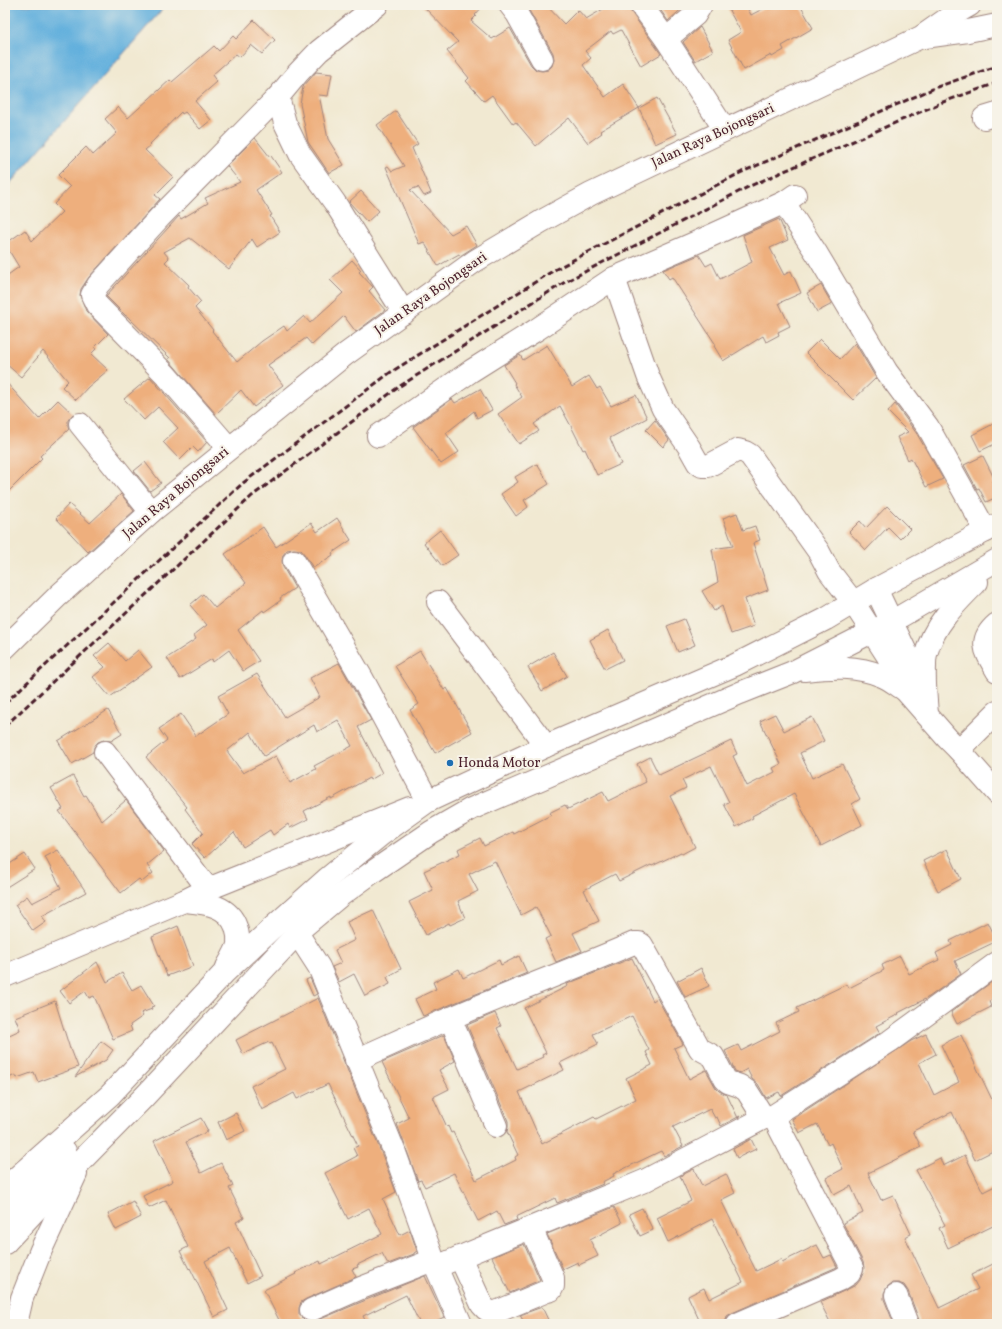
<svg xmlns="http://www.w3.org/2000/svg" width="1002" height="1329" viewBox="0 0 1002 1329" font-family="Vollkorn,serif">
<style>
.water{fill:#64b0dd;stroke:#576884}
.building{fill:#eeaf7d;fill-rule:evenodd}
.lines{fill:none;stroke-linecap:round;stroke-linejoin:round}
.minor-casing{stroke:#9e847e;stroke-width:24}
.major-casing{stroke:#9e847e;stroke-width:24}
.highway-casing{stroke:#9e847e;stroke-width:24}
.minor{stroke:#fff;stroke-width:22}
.major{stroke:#fff;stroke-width:22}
.highway{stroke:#fff;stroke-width:22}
.rail{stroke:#4a1f2b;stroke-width:3;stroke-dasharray:6 3;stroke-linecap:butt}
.poi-dot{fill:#1f6fb2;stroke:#f7f3e8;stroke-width:1.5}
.labels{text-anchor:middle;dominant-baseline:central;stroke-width:4;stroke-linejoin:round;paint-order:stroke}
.street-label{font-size:14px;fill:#4a1f2b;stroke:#f7f3e8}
.poi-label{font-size:14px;fill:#4a1f2b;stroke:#f7f3e8;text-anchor:start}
</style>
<rect width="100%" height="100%" fill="#f7f3e8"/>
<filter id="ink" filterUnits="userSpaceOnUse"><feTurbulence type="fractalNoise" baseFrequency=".025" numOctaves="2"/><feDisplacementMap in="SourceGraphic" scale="8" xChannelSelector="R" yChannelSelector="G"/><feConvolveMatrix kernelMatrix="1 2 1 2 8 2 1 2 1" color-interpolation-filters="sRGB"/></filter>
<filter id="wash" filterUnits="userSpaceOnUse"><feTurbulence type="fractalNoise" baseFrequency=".012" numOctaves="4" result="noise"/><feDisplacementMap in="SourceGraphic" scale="16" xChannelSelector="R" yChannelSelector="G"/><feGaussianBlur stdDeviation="0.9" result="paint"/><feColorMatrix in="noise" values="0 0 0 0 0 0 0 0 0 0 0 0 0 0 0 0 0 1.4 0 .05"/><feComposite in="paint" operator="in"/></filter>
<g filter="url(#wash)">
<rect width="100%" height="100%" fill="#f1e9d2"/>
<path class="water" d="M5,5H166L5,189Z"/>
<g id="blocks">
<g class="building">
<path d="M422,5H484L475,15L476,16L471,21L492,39L510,28L531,65L536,70L542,71L548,70L552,66L554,59L553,53L526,5H546L564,24L578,10L586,19L610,5H629L631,12L661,54L641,66L621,30L613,34L611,31L585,51L591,58L583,65L605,97L623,84L639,108L600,131L602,133L588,143L569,118L536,146L516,122L513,124L492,95L484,101L466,81L469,78L447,51L458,42Z"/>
<path d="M657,5H686L668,21Z"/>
<path d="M726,5H746L751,15L770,5H800L813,28L782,46L784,50L772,57L771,55L744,70L728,40L741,32Z"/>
<path d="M254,20L275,40L262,54L251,45L240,57L236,54L212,75L217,82L195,101L211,120L200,129L185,112L182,114L181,112L150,144L151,145L145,150L173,177L155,195L160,199L89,277L81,289L80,295L86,311L108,334L95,347L96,349L91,354L108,370L88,387L76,400L62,387L68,381L43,351L21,377L5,363V277L19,267L5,244L25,230L32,241L62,212L54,204L70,187L58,175L86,147L93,155L117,133L105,119L118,107L128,118L170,80L172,82L214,46L219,51L233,36L236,39Z"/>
<path d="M700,27L713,51L695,61L683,42Z"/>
<path d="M316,72L332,74L328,96L319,95L328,139L344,165L329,173L308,142L300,104L303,87Z"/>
<path d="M657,98L677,134L655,144L639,108Z"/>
<path d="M396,111L418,144L412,148L431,193L424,196L418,187L410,190L451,234L466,226L477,245L460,256L459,254L438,266L424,242L419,244L386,167L388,166L392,171L404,166L377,125Z"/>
<path d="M255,138L270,157L271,156L282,172L256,190L272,215L270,216L280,232L257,247L252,239L229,269L190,238L164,252L169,258L165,262L189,285L188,287L201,302L195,308L213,330L212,331L237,362L262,341L284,326L287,331L304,316L310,323L343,293L330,280L352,260L361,270L359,272L373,287L369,291L385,310L356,332L344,316L312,345L306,338L268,365L283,385L254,407L241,390L216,414L168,359L170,358L127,316H126L106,296L179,216L181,219L208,203L205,198L240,182L227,166Z"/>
<path d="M361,191L379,211L367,222L349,202Z"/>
<path d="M779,219L788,240L770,248L784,275L791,271L801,293L779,303L790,326L778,332L779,335L766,342L763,336L723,361L714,346L716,345L672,277L669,279L663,270L699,255L706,266L712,263L720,279L752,262L743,235Z"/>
<path d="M821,285L832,304L817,312L807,293Z"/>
<path d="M820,339L840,359L855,343L876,378L853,400L806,353Z"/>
<path d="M547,345L572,387L589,376L597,389L600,387L611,406L636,395L647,418L610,438L621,464L597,475L585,449L583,450L572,428L560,406L534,424L539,431L519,444L498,414L522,397L514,384L515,383L504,365L520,355L523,360Z"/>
<path d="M150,377L207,442L198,452L193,447L180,460L163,442L178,428L158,407L144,420L124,399Z"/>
<path d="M5,381L39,419L58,400L73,414L68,420V426L69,429L40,456L42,458L5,495Z"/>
<path d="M480,389L492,410L477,418L474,411L446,433L459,452L441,464L413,427L452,399L455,403Z"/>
<path d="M895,404L917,434L943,479L926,487L911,458L908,460L897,437L908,432L888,412Z"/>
<path d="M655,420L669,440L663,447L646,430Z"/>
<path d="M997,422V443L980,451L972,435Z"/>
<path d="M983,456L995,480L992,481L997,492V497L986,502L979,488L977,489L964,465Z"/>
<path d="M145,462L161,483L150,491L134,471Z"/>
<path d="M537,464L549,484L524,500L528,507L516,516L501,494L518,482L515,477Z"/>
<path d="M121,494L134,511L88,552L56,518L69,504L90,523Z"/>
<path d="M887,506L910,529L900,539L888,527L866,550L849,532L860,521L866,528Z"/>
<path d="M737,513L743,530L755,526L760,540L753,543L768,590L745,599L754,626L731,634L722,606L714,611L702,591L718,582L712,549L733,546L723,518Z"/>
<path d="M337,518L351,540L332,553L333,555L313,568L305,555L301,550L294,549L287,550L283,555L282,561L283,567L295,588L280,598L281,600L264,612L263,610L238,630L259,661L243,671L229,650L213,662L212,659L180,679L167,658L196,639L194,635L207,625L190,605L203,594L215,608L246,583L225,554L263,527L276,547L311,523L317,532Z"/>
<path d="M440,530L458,555L442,566L424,543Z"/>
<path d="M684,619L695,645L678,652L667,626Z"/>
<path d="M608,630L623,660L605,669L590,640Z"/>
<path d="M109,643L125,661L138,650L152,667L110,697L93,677L105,667L94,656Z"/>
<path d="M420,651L444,690L447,688L472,732L435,753L410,710L419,704L395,666Z"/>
<path d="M553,652L567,676L542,691L528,667Z"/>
<path d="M339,663L371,720L358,727L382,773L370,780L369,778L331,799V797L304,811L308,819L290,828L288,824L273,835L270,830L243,847L234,832L205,858L192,844L203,833L185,809L187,807L146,757L167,740L159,729L181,714L196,736L228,714L218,696L257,674L285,717L320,697L310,678ZM338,720L352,746L314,766L316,769L290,783L276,756L243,773L227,751L250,732L264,756L314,725L317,732Z"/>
<path d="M108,710L122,734L111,741L104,740L98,742L94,747L93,752L72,764L58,741Z"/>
<path d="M775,714L784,731L812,717L824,741L800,753L812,778L842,764L860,799L852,804L862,825L821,846L794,794L752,816L753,818L736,827L724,804L729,802L711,766L682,780L686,788L670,796L695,847L682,854L681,852L652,866L651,865L619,881L615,874L584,890L599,921L573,933L582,951L556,962L545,939L551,936L536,907L521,915L495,861L469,874L478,891L458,901L465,918L450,925L449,923L426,935L409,902L433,890L424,871L460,854L458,849L480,838L484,846L513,832L514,834L551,815L549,813L565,805L568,809L603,792L608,801L646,782L637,764L650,757L659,775L731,741L737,754L733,756L747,786L775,772L773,768L781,764L760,721Z"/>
<path d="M73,776L84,796L86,795L102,821L126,800L164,851L147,865L153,873L142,882L139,879L121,893L59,811L63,809L51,788Z"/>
<path d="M947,849L961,879L938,891L923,861Z"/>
<path d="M58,850L86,892L42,916L46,922L33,931L15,905L27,896L32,903L61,888L45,857Z"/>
<path d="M25,854L35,869L5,888V867Z"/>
<path d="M373,910L401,969L387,977L390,984L365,996L354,974L339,982L332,967L341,963L335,950L355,940L347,922Z"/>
<path d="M988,922L997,941L955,961L961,974L929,997L898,1013L899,1014L876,1026L880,1033L781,1096L779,1092L766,1098L758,1084L752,1079L747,1069L740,1073L735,1071L725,1051L738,1045L741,1051L780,1031L776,1023L799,1012L797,1008L847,984L849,988L884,970L882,965L900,956L909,974L939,960L936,953L952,945L950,941Z"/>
<path d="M178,926L193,966L167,976L152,937Z"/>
<path d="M519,956L527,973L423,1016L415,999L436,989L433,982L459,969L463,978L499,960L501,965Z"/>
<path d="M632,958L653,1001L657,998L683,1044L674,1048L689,1079L706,1070L716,1088L719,1091L727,1095L738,1118L740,1116L721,1126L717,1117L715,1118L710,1109L673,1127L683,1146L664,1156L661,1151L613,1174L614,1176L602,1182L603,1184L557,1203L555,1198L516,1217L517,1220L504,1225L497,1211L478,1221L454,1173L425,1187L421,1180L418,1181L397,1124L409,1118L382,1062L444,1035L455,1061L439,1070L449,1089L433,1097L447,1127L448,1126L451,1133L453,1132L476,1180L516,1160L515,1157L518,1155L507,1132L508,1127V1121L467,1025L495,1013L501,1026L497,1028L517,1069L543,1057L542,1055L546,1053L524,1008L568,986L567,984ZM632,1016L649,1050L646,1052L652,1065L626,1078L636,1099L596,1119L594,1117L542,1144L519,1092L564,1070L560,1063L598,1044L593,1034Z"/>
<path d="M97,962L107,982L122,973L132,990L141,985L154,1006L151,1007L152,1009L141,1013L143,1016L130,1025L132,1031L113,1039L94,996L89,998L85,991L69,1003L60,991Z"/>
<path d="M701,968L709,986L685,997L677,981Z"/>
<path d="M310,978L317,994L313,996L306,980Z"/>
<path d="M997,978V997L989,1001L991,1007L957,1024L951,1012Z"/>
<path d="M318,998L383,1157L396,1192L383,1199L400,1235L410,1230L417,1251L414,1253V1254L388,1264L382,1253L357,1265L358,1267L352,1269L356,1277L306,1299L301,1302L299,1308V1315L304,1320L310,1322L316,1321L366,1300L425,1276L444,1317L430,1324H420L406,1295L363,1316L367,1324H281L264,1290L296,1274L295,1273L320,1261L321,1264L382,1234L369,1208L348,1219L325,1173L357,1156L353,1148L358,1146L328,1084L297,1099L294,1093L262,1110L251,1086L285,1069L272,1043L270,1044L269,1042L243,1054L236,1040Z"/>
<path d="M55,1001L70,1049H71L78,1067L38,1082L34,1072L17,1078L15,1075L5,1080V1037L20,1030L15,1017Z"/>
<path d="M926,1034L936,1054L919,1063L934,1095L959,1082L941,1045L961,1035L997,1110V1149L975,1160L952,1112L913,1131L921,1147L868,1173L881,1200L893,1195L911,1234L905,1237L939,1308L978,1289L971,1275L997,1262V1324H919V1320L908,1291L904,1285L898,1283H892L887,1287L884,1293V1299L894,1324H831L820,1302L846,1290L856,1285L860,1280L863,1273L864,1268L863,1262L843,1223L863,1213L851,1186L834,1195L826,1178L843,1169L831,1143L828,1145L817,1124L799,1133L792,1119L911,1041Z"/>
<path d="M101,1041L113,1050L106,1060L75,1077Z"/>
<path d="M236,1113L245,1131L226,1140L218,1122Z"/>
<path d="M201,1118L208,1131L186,1142L201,1173L221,1163L233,1186L229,1188L244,1218L236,1222L261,1276L247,1283L230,1248L205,1261L228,1310L214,1317L190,1268L189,1269L180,1251L188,1247L166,1200L149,1208L143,1196L173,1181L154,1141Z"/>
<path d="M751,1139L756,1149L737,1158L733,1149Z"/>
<path d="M965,1155L983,1192L997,1185V1224L948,1248L939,1228L945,1225L916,1170L940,1158L943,1166Z"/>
<path d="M694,1169L702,1186L726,1174L735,1193L721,1200L756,1271L781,1259L782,1262L817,1245L824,1258L831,1255L837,1267L732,1313L727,1316L725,1322L721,1324H701L688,1296L704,1288L709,1299L743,1282L712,1219L668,1242L657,1218L691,1201L680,1176Z"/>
<path d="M133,1201L141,1217L116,1230L108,1214Z"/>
<path d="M614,1207L622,1223L590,1240L598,1256L579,1265L578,1262L563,1269L547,1234Z"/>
<path d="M642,1208L653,1230L640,1236L629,1214Z"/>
<path d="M524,1244L540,1280L510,1293L492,1257Z"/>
<path d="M542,1307L550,1324H525L520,1315Z"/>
</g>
</g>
</g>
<g filter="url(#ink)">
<use href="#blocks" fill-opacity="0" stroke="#9e847e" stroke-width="1"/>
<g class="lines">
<defs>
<g id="minor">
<path d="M377,5L319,51L298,73L278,97L285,123L300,154L335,203L404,313"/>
<path d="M510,5L517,14L542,59"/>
<path d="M641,5L666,39L725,130"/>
<path d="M924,37L968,31L997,25"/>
<path d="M666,39L695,15L701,5"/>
<path d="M984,118L997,114"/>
<path d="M785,202L791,214L817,254L887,372L928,427L986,531"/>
<path d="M614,278L648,376L663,409L689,447L698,463L702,466H708L738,450L745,452L750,455L819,552L829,571L853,602"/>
<path d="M80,424L151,512"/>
<path d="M378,436L471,371L536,330L614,278L697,242L785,202L795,195"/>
<path d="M229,448L165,374L97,305L92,295L98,285L160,217L278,97"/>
<path d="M294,561L362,678L428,801"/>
<path d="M438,602L546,746"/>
<path d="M997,624C977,641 986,652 997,671"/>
<path d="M5,648L58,596L151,512L346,354L475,261L542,221L591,194L921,37L951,16L970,5"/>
<path d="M959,750L997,712"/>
<path d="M105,752L208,889"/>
<path d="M297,933L319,967L395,1153L436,1267L461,1324"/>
<path d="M450,1018L496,1126"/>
<path d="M356,1060C388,1046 419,1031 451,1018C511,992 574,969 634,943H639L642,945L700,1049L713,1056L725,1079L728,1082L740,1086L747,1091L764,1118"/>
<path d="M460,1257L482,1305C486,1310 489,1312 496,1312L547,1291L551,1290L553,1286V1278L531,1228"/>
<path d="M436,1267L644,1181L764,1118L773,1116L890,1041L997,963"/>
<path d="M896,1295L907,1324"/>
<path d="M311,1310L361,1288L433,1260"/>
<path d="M737,1324L841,1279L849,1274L852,1268L773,1116"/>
</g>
<g id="major">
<path d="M876,589L914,669L922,697"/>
<path d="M853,602L887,655L905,690L947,738L959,750L997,793"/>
<path d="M5,976L184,901L208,889L410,808"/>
</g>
<g id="highway">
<path d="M804,670C830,667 857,665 882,676C890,679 898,686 905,690"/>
<path d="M927,715C926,699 924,683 925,666C925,662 925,658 926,654C934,624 956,603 977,582"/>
<path d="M184,901C204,903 228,904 236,927C238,933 239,938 238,945C236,952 231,960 227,967"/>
<path d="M5,1188L110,1095L224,973L271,929L328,878L382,834L428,801L546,746L735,665L826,619L876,589L997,525"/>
<path d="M5,1214L40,1180L65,1151"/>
<path d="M5,1243L82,1160L144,1097L304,926L341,895L374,871L431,832L471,809L740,693L793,672L891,622L997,560"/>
<path d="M16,1324L22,1298L41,1250L76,1174"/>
</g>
</defs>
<use href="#minor" class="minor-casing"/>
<use href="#major" class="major-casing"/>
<use href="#highway" class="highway-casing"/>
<use href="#minor" class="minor"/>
<use href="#major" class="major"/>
<use href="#highway" class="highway"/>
<g class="rail">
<path d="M5,703L243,483L391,372L556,269L742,172L937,87L997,66"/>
<path d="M5,726L252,496L400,386L565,282L750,186L943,102L997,83"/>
</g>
</g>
</g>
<circle class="poi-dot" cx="450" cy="763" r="4"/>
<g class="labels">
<g class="street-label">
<text transform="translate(713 136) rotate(-25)">Jalan Raya Bojongsari</text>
<text transform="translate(431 294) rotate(-35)">Jalan Raya Bojongsari</text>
<text transform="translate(176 493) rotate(-40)">Jalan Raya Bojongsari</text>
</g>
<g class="poi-label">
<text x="458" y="763">Honda Motor</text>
</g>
</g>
<rect width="1002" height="1329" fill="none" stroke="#f7f3e8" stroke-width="20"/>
</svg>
